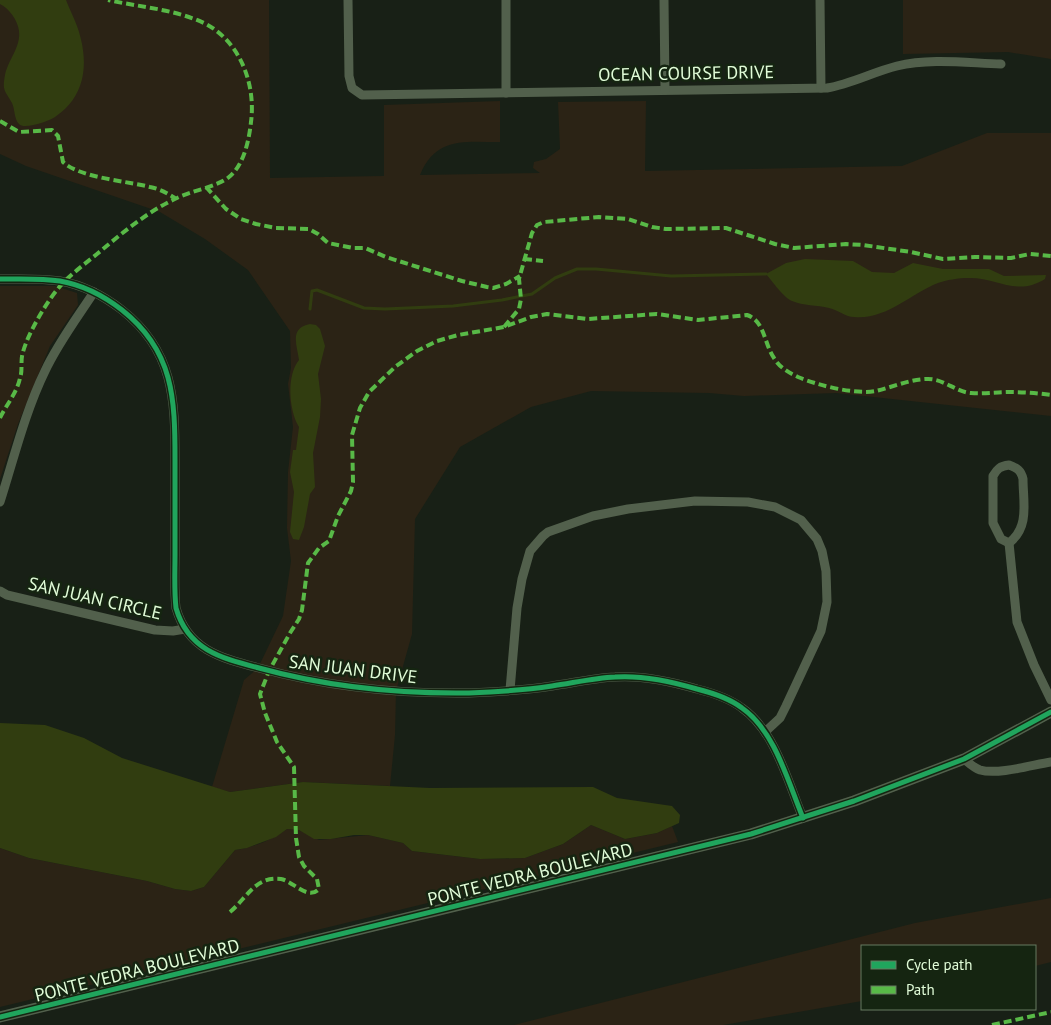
<svg xmlns="http://www.w3.org/2000/svg" width="1051" height="1025" viewBox="0 0 1051 1025" font-family="'PT Sans',sans-serif">
<style>
.green{fill:#2b2315}
.water{fill:#313d10}
.lines{fill:none;stroke-linecap:round;stroke-linejoin:round}
.stream{stroke:#313d10;stroke-width:3}
.minor{stroke:#52604c;stroke-width:9}
.tertiary{stroke:#52604c;stroke-width:11}
.quiet{stroke:#58b947;stroke-width:4;stroke-dasharray:8 4;stroke-linecap:butt}
.cycleway-casing{stroke:#152511;stroke-width:8}
.cycleway{stroke:#20a55d;stroke-width:5}
.labels{text-anchor:middle;dominant-baseline:central;stroke-width:5;stroke-linejoin:round;paint-order:stroke}
.street-label{font-size:18px;fill:#e1fcd8;stroke:#152511}
</style>
<rect width="100%" height="100%" fill="#182016"/>
<g class="green">
<path d="M0,0H269L270,178L384,176V105L500,101V142C465,142 436,136 420,175L540,173L533,168L534,162L546,159L560,149L558,102L646,101L645,171L902,166L987,133H1051V416L836,393L744,396L709,393L591,391L531,407L460,447L415,519L412,634L396,691L395,735L390,786L303,782L230,792L212,787L244,680L258,668L283,616L291,561L287,528L288,472L293,427L288,384L291,368L290,331L248,270L205,239L160,212L26,166L0,154Z"/>
<path d="M903,0H1051V59L1008,52L903,54Z"/>
<path d="M0,286H55L77,293L78,305L50,346L18,424L0,479Z"/>
<path d="M591,825L625,839L657,833L672,826L678,842L0,1007V848L29,858L147,881L175,889L191,891L204,887L235,850C254,847 272,840 287,829L299,830L319,840L368,835L403,843L412,851L480,859L525,858L563,844Z"/>
<path d="M1051,898V962L1035,966V946H862V1001L723,1025H514L915,923Z"/>
</g>
<g class="water">
<path d="M0,0H66C70,11 76,21 79,32C89,65 85,97 55,117C49,121 24,130 19,124C14,119 15,109 12,103C5,90 2,91 5,75C8,60 21,47 19,31C18,21 9,8 0,4Z"/>
<path d="M805,259L853,261L872,272L894,273L913,263L943,269H989L1004,276L1046,275L1045,279C1016,297 997,277 968,278C959,278 946,280 938,283C910,294 886,320 854,317C846,317 838,310 829,308C817,305 803,306 792,301C784,298 772,281 766,274L786,263Z"/>
<path d="M310,324L316,325L320,329L325,346L318,374L321,399L320,417L313,453L315,487L310,494L304,527L299,540L293,539L290,532L294,492L290,472L293,450H296L299,427C289,411 286,376 299,360C297,345 289,328 310,324Z"/>
<path d="M0,723L45,725L84,738L122,758L230,792L303,782L430,788L593,787L617,798L672,806L680,815L679,823L657,833L625,839L591,825L563,844L525,858L480,859L412,851L403,843L368,835H354L331,839H314L299,830L287,829L276,837L247,848L235,850L204,887L191,891L175,889L147,881L29,858L0,848Z"/>
</g>
<g class="lines">
<path class="stream" d="M310,309L312,291L317,290L364,308L385,309L453,306L502,300L532,294L555,278L577,269H596L671,276L766,274"/>
<g class="minor">
<path d="M348,0L349,76L352,88L362,95L827,88C851,84 873,72 897,66C930,58 967,63 1001,64"/>
<path d="M506,0V93"/>
<path d="M664,0L665,90"/>
<path d="M820,0L821,88"/>
<path d="M0,279C20,279 41,278 60,281C83,285 104,296 122,310C174,351 175,399 175,460C175,491 175,523 175,555C175,572 174,590 176,608C188,650 221,658 259,668C328,687 398,694 469,693C496,692 525,690 552,686C573,683 594,678 615,677C643,675 670,681 697,689C713,693 729,698 742,708C775,731 788,782 803,818"/>
<path d="M1009,465C1017,468 1021,470 1023,479C1023,502 1030,527 1009,543L1001,539L993,523V476C997,469 1000,466 1009,465Z"/>
<path d="M0,502C14,458 25,412 45,371C58,343 77,318 94,292"/>
<path d="M1009,543L1017,622L1034,665L1051,700"/>
<path d="M0,591L7,595L155,630L173,631L185,629"/>
<path d="M510,690L517,608L522,579L530,551L543,536L548,532L593,516L628,509L695,501L748,502L775,507L801,520L817,539L822,551L826,571L827,602L821,631L786,706L780,718L766,731"/>
<path d="M964,759C969,763 974,768 980,770C998,775 1032,765 1051,762"/>
</g>
<path class="tertiary" d="M0,1017L751,834L854,801L964,759L1051,712"/>
<g class="quiet">
<path d="M0,121L19,132L52,130L58,136L63,162C80,178 127,181 150,187C160,189 167,193 175,198"/>
<path d="M206,187L226,209L241,219L256,224L276,228L309,229L318,234L328,243L353,248H365L386,257L462,281L487,287L493,288L506,284L520,276"/>
<path d="M524,259L543,261"/>
<path d="M504,327L519,309L521,299L519,279L532,233L537,225L544,222L599,217L628,219L652,227L666,229L726,228L775,244L794,248L846,244L863,245L911,252L943,259L975,257L1011,258L1030,254L1051,256"/>
<path d="M0,418C6,405 17,393 20,378C23,370 20,361 23,352C28,333 50,295 65,281C75,271 86,263 97,254C121,234 148,211 177,198C191,191 219,186 229,177C244,165 249,140 251,122C256,84 240,41 204,23C174,9 139,7 108,0"/>
<path d="M230,912C247,898 255,876 281,879C293,881 308,901 319,889L317,879L304,866L299,857L296,838L294,767L277,742L265,713L260,694L269,671L290,633L299,619L302,610L308,563L319,548L329,541L338,516L351,491L353,482L352,435L360,408L369,392L395,367L417,351L437,341L458,335L504,327L531,317L547,314L588,319L657,314L698,320L747,315C765,321 764,344 774,358C779,367 788,372 798,377C817,385 855,395 876,391C893,387 910,379 928,379C944,379 956,392 971,393C984,394 996,392 1009,392C1023,392 1037,393 1051,395"/>
<path d="M992,1025L1051,1012"/>
</g>
<defs>
<g id="cycleway">
<path d="M0,279C20,279 41,278 60,281C83,285 104,296 122,310C174,351 175,399 175,460C175,491 175,523 175,555C175,572 174,590 176,608C188,650 221,658 259,668C328,687 398,694 469,693C496,692 525,690 552,686C573,683 594,678 615,677C643,675 670,681 697,689C713,693 729,698 742,708C775,731 788,782 803,818"/>
<path d="M0,1017L751,834L854,801L964,759L1051,712"/>
</g>
</defs>
<use href="#cycleway" class="cycleway-casing"/>
<use href="#cycleway" class="cycleway"/>
</g>
<g class="labels">
<g class="street-label">
<text transform="translate(686 73) rotate(-1)">OCEAN COURSE DRIVE</text>
<text transform="translate(95 598) rotate(13)">SAN JUAN CIRCLE</text>
<text transform="translate(353 669) rotate(7)">SAN JUAN DRIVE</text>
<text transform="translate(530 874) rotate(-14)">PONTE VEDRA BOULEVARD</text>
<text transform="translate(137 970) rotate(-14)">PONTE VEDRA BOULEVARD</text>
</g>
</g>
<rect x="861" y="945" width="175" height="65" fill="#152511" stroke="#677b61"/>
<rect x="871" y="961" width="25" height="8" fill="#20a55d" stroke="#677b61"/>
<text x="906" y="970" font-size="15" fill="#e1fcd8">Cycle path</text>
<rect x="871" y="986" width="25" height="8" fill="#58b947" stroke="#677b61"/>
<text x="906" y="995" font-size="15" fill="#e1fcd8">Path</text>
</svg>
